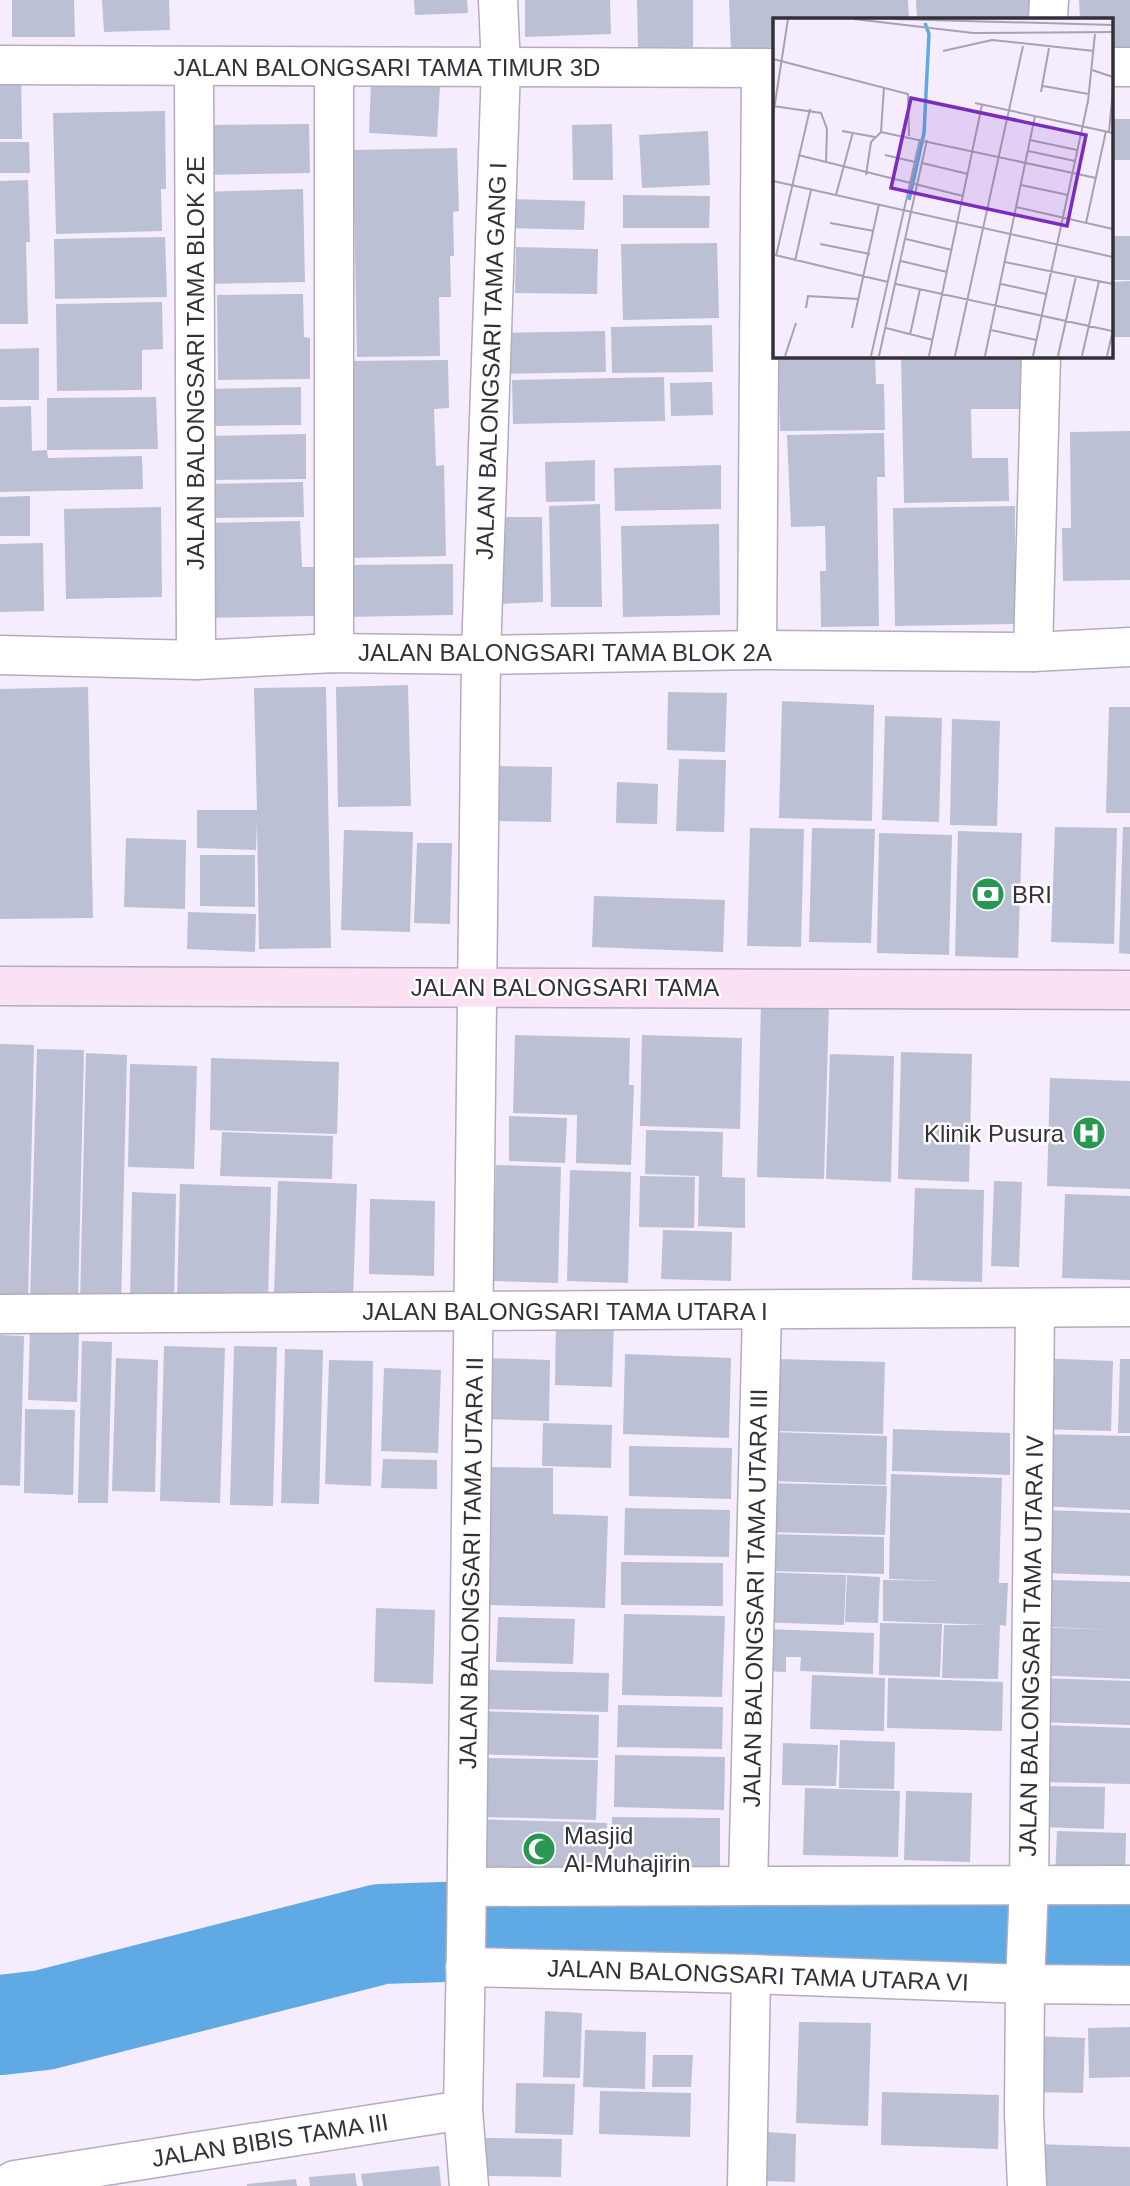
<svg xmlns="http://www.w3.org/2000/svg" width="1130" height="2186" viewBox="0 0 1130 2186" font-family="Arial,sans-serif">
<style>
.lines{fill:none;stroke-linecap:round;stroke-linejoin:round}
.river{stroke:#5fa9e5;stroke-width:100}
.building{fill:#bbc0d5}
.street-casing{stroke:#b5abbf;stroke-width:41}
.secondary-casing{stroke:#b5abbf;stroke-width:41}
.street{stroke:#fff;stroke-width:38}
.secondary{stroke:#fbe1f4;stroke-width:38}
.labels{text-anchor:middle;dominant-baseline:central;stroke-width:5;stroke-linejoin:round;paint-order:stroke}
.street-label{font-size:24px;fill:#343038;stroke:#fff}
.poi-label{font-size:24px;fill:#343038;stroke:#fff;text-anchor:start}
.inset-river{fill:none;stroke:#5fa9e5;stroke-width:3.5}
.inset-road{fill:none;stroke:#a8a1af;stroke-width:2}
.view{fill:#7b2cbf;fill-opacity:0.15;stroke:#7b2cbf;stroke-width:3.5}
.inset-edge{fill:none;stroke:#343038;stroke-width:3.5}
</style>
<rect width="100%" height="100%" fill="#f5edfe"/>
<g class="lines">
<path class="river" d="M0,2025L44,2020L381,1934L569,1928L792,1937L1011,1942L1055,1937L1130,1943"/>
</g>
<g class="building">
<path d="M12,0H74L75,37H12Z"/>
<path d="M102,0H169L170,30L104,32Z"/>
<path d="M414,0H467L468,13L415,15Z"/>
<path d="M525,0H610L611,34L525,37Z"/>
<path d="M637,0H693V47L638,48Z"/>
<path d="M729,0H908L909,19H775V49L731,51Z"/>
<path d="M916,0H1033V19H917Z"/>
<path d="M1079,0H1130V58H1111V19H1080Z"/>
<path d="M21,71L22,139H0V72Z"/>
<path d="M371,83L440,87L437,137L369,133Z"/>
<path d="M165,111L166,189H161L162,231L56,234L53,113Z"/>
<rect x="1111" y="119" width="19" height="41"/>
<path d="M309,124L310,173L204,175L203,125Z"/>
<path d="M612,124L613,180H573L572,125Z"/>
<path d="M708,131L710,185L642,188L639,135Z"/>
<path d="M0,142H29L30,173H0Z"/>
<path d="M457,148L459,211L453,212L454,256H450L451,297H439L440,356L357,357L353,150Z"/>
<path d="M28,180L30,242H26L28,324H0V181Z"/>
<path d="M303,189L305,282L202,284L200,192Z"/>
<path d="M623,195L710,196L709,228H623Z"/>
<path d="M509,199L585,201L584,230L508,228Z"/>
<rect x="1111" y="236" width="19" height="44"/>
<path d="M165,237L167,297L55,299L54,239Z"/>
<path d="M717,243L719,318L623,320L621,244Z"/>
<path d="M516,247L598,249L597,294L515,293Z"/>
<path d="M1130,281V337H1111V282Z"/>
<path d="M303,294L304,337L310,338V379L218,380L217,295Z"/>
<path d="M162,302L163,349L142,350V390L57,391L56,304Z"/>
<path d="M712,325L713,372L612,373L611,327Z"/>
<path d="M605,331L606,372L497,374L496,333Z"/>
<path d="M39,348V400H0V349Z"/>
<path d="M778,355H875L876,384H884L885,430L780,431Z"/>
<path d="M901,355H1027L1028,409H971L972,458H1008L1009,501L904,503Z"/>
<path d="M448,360L449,408L434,409L436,466L444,465L446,556L348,558L344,361Z"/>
<path d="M664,377L665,421L513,424L512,380Z"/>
<path d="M712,382L713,415L671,416L670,383Z"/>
<path d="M301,387V425L205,426V389Z"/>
<path d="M156,397L158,449L47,450V398Z"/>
<path d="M31,406L32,451L47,450L48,458L142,456L143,489L0,492V407Z"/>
<path d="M1130,431V580L1063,581L1062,528H1071L1070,432Z"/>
<path d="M884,433L885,477H877L879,626L821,627L820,571H826L825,526L791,527L787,435Z"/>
<path d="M306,434V479L208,480L207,436Z"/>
<path d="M595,460V501L546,502L545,462Z"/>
<path d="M721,465V509L615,511L614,468Z"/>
<path d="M303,482L304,517L209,518L208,484Z"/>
<path d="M30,496V536H0V497Z"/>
<path d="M600,504L602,607H551L549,506Z"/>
<path d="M1015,506V624L895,626L893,508Z"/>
<path d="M161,507L162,597L66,599L64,509Z"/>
<path d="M496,517H542L543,602L498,604Z"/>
<path d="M300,521L302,567H314L315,616L206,618L204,523Z"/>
<path d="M719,524L720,615L623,617L621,526Z"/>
<path d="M43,543L44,611L0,612V544Z"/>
<path d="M453,564V615L344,617L343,565Z"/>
<path d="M408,685L411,806L338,807L336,687Z"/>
<path d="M88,687L93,918L0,919V689Z"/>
<path d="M326,687L331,948L259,949L257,822L256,850L197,848V810H257L254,688Z"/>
<path d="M668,692L727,693L725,752L667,750Z"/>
<path d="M782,701L874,705L872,821L779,818Z"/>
<path d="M1109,707H1130V813H1106Z"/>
<path d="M885,716L942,718L939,822L882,820Z"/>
<path d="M952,719L1000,721L997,826L950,825Z"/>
<path d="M679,759L726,760L724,832L676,831Z"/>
<path d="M497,766L552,767L551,822L495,821Z"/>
<path d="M617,782L658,784L657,824L616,823Z"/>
<path d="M1055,827L1117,828L1114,944L1051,942Z"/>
<path d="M1123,827H1130V954L1119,953Z"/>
<path d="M750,828L804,829L801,947L747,946Z"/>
<path d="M812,828L875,829L871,943L809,942Z"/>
<path d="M344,830L413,832L410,932L341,930Z"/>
<path d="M958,831L1022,833L1018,958L955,956Z"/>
<path d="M879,833L952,835L949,955L877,953Z"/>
<path d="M126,838L186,840L185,909L124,907Z"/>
<path d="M417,843H452L450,924L414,923Z"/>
<path d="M200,855H255V907L200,906Z"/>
<path d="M594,896L725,900L723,952L592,947Z"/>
<path d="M188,912L256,914L255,952L187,949Z"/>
<path d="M761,1001L829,1003L824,1179L757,1177Z"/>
<path d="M515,1035L630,1038L629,1085H634L631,1165L576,1163L577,1115L513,1113Z"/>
<path d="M642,1035L742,1038L740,1129L640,1126Z"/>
<path d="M0,1044L34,1045L28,1302H0Z"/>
<path d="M37,1049L84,1050L78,1302L30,1301Z"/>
<path d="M901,1052L972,1054L969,1182L898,1179Z"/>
<path d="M86,1053L127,1055L121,1305L80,1303Z"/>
<path d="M830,1054L894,1056L891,1182L826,1179Z"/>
<path d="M211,1058L339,1062L337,1134L210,1130Z"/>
<path d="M130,1064L197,1066L194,1169L128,1167Z"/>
<path d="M1050,1078L1130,1081V1189L1047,1186Z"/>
<path d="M509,1116L567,1118L565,1163L509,1161Z"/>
<path d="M646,1130L723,1132L722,1177L745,1178V1228L698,1226L699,1176L645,1174Z"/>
<path d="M222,1132L333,1136L332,1179L220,1176Z"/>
<path d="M496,1165L561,1167L558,1283L493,1281Z"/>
<path d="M570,1170L631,1172L628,1283L567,1281Z"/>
<path d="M640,1176L695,1177L694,1228L639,1227Z"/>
<path d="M278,1181L357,1184L353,1298L274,1294Z"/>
<path d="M994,1181L1022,1182L1019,1267L991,1266Z"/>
<path d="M180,1184L271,1187L268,1300L177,1298Z"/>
<path d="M915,1188L984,1190L982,1282L912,1280Z"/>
<path d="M132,1192L176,1194L174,1306L130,1304Z"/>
<path d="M1065,1194L1130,1196V1280L1062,1278Z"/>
<path d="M370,1199L435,1201L434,1276L369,1274Z"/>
<path d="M663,1230L732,1232L731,1281L661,1279Z"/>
<path d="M556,1319L614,1321L612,1387L555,1385Z"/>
<path d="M30,1330L79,1332L77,1402L28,1400Z"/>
<path d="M0,1335L24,1336L20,1486L0,1485Z"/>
<path d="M82,1341L112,1342L108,1503H78Z"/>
<path d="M164,1346L225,1348L220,1503L160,1501Z"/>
<path d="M234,1346L277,1347L273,1506L230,1505Z"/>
<path d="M285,1349L323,1350L319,1504L281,1503Z"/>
<path d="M625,1354L731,1358L729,1438L623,1434Z"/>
<path d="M116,1358L158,1360L155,1492L112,1491Z"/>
<path d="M489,1358L550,1360L549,1421L487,1419Z"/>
<path d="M1037,1358L1113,1361L1111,1431L1035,1429Z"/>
<path d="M777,1359L885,1362L883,1434L776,1431Z"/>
<path d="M1120,1359H1130V1433H1118Z"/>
<path d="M329,1360L373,1361L371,1486L325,1484Z"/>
<path d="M384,1368L441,1370L438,1453L381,1451Z"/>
<path d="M25,1409L75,1410L73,1495L24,1493Z"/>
<path d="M543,1423L612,1425L611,1468L542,1466Z"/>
<path d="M893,1429L1010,1433V1475L892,1471Z"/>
<path d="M772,1432L887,1436L886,1485L771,1481Z"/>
<path d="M1037,1434L1130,1436V1510L1035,1506Z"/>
<path d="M629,1446L732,1448L731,1499L629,1496Z"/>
<path d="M383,1459L437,1460V1489L381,1488Z"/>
<path d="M492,1467L553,1468V1514L608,1516L605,1608L489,1605Z"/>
<path d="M891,1474L1002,1478L999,1583H1008L1006,1626L1000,1625L998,1679L942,1678L944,1625H986L883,1621V1580L944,1581L889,1579Z"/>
<path d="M767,1483L887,1486L885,1535L766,1532Z"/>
<path d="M625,1508L730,1510L729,1557L624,1555Z"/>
<path d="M1045,1510L1130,1513V1576L1043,1573Z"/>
<path d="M769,1534L884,1537V1574L768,1571Z"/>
<path d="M621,1562L723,1563V1606L621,1605Z"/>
<path d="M756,1572L846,1575L844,1625L755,1622Z"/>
<path d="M847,1575L880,1577L878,1623L845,1622Z"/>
<path d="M1051,1580L1130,1582V1679L1032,1675L1033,1627L1118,1630L1050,1627Z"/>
<path d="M376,1608L435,1610L433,1684L374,1682Z"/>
<path d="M624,1614L725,1616L722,1697L622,1695Z"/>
<path d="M498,1617L575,1619L573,1664L496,1662Z"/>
<path d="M880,1623L942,1624L940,1677L879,1675Z"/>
<path d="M765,1629L874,1633L873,1674L800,1671L801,1657H786V1672L763,1671Z"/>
<path d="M486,1670L609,1673L608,1712L484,1709Z"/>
<path d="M812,1675L885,1678L884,1731L810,1729Z"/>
<path d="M888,1678L1003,1682L1002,1731L887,1728Z"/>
<path d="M1037,1678L1130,1681V1725L1036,1722Z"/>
<path d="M618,1705L723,1707L722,1749L617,1747Z"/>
<path d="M477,1711L599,1715L598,1758L475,1754Z"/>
<path d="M1044,1725L1130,1728V1784L1042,1782Z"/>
<path d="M840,1740L895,1742L894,1789L839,1788Z"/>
<path d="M783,1743L838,1745L836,1786L782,1785Z"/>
<path d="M615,1755L725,1757L724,1810L614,1807Z"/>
<path d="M486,1758L598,1760L596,1820L485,1817Z"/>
<path d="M1038,1786L1105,1787L1104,1829L1036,1827Z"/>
<path d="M805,1788L900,1791L898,1857L803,1855Z"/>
<path d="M906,1791L972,1793L970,1862L904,1860Z"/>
<path d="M612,1817L720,1818V1874L612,1871Z"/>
<path d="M472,1819L607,1823L605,1879L471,1875Z"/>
<path d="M1057,1831L1126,1833L1125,1881L1055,1879Z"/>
<path d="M545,2011L582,2013L580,2078L543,2077Z"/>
<path d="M799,2022L871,2023L868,2126L796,2123Z"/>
<path d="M1130,2027V2077L1089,2078L1088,2028Z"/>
<path d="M585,2030L646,2032L645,2089L583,2087Z"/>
<path d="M1034,2036L1085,2038L1083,2093L1032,2092Z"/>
<path d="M653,2055H693L691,2087H652Z"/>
<path d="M516,2083L575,2084L573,2135L515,2133Z"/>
<path d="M600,2091L691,2093L690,2137L599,2134Z"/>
<path d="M882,2092L999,2095L998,2149L881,2145Z"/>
<path d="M767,2132L796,2134L795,2182L766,2181Z"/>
<path d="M485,2138L562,2139L561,2177L485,2176Z"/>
<path d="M1034,2144L1130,2147V2186H1033Z"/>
<path d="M439,2166L441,2186H363L361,2174Z"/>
<path d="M355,2173L357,2186H310L309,2177Z"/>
<path d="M296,2179L297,2186H247V2184Z"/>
</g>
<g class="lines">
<defs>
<g id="street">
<path d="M1048,19L1049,0"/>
<path d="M0,65L775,68"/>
<path d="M194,66L196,660"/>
<path d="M334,67V653"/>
<path d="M1111,67H1130"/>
<path d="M757,650L761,68"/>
<path d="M1033,652L1041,355"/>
<path d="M0,655L196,660L334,653L481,655L757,650L1033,652L1130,647"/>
<path d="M0,1314L1130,1307"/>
<path d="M748,1886L762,1310"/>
<path d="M467,1887L1130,1885"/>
<path d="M465,1967L751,1974L1025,1984L1130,1985"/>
<path d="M4,2186L15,2180L463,2110"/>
<path d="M469,2186L463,2110L466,1950L481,655L501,67L498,0"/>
<path d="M747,2186L751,1974"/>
<path d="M1027,2186L1024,2115L1025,1984L1029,1886L1035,1308"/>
</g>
<path id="secondary" d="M0,986L1130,990"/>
</defs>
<use href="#street" class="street-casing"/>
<use href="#secondary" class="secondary-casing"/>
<use href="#street" class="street"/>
<use href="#secondary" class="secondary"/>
</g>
<defs>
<symbol id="bank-disc" viewBox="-11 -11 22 22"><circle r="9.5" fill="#279751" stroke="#fff"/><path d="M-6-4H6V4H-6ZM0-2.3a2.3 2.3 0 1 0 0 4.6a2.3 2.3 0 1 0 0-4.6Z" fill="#fff"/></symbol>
<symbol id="hospital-disc" viewBox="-11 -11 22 22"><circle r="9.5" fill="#279751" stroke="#fff"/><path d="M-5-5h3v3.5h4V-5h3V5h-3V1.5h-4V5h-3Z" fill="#fff"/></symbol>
<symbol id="mosque-disc" viewBox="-11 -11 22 22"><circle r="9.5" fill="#279751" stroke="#fff"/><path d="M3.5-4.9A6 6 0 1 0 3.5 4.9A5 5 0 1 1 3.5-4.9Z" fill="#fff"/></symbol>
</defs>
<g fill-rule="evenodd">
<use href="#bank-disc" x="969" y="875" width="38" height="38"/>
<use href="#hospital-disc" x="1070" y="1114" width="38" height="38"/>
<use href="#mosque-disc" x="520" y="1830" width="38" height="38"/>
</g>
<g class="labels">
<g class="street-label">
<text x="387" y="67">JALAN BALONGSARI TAMA TIMUR 3D</text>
<text transform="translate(491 361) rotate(-88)">JALAN BALONGSARI TAMA GANG I</text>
<text transform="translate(195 363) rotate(-90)">JALAN BALONGSARI TAMA BLOK 2E</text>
<text x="565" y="652">JALAN BALONGSARI TAMA BLOK 2A</text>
<text x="565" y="987">JALAN BALONGSARI TAMA</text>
<text x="565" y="1311">JALAN BALONGSARI TAMA UTARA I</text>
<text transform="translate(471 1563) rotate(-89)">JALAN BALONGSARI TAMA UTARA II</text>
<text transform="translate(755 1598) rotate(-89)">JALAN BALONGSARI TAMA UTARA III</text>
<text transform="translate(1031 1646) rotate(-89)">JALAN BALONGSARI TAMA UTARA IV</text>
<text transform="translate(758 1975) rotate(2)">JALAN BALONGSARI TAMA UTARA VI</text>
<text transform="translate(270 2140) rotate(-9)">JALAN BIBIS TAMA III</text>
</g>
<g class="poi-label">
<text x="1012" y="894">BRI</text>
<text x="1064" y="1133" text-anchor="end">Klinik Pusura</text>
<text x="564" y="1835">Masjid<tspan x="564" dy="28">Al-Muhajirin</tspan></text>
</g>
</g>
<g transform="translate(773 18)">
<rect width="340" height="340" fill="#f5edfe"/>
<path class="inset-river" d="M136,182L151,115L156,16L152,5"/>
<path class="inset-road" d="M81,1L200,15L340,14M121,1L340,7M170,33L219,22L321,33M0,41L135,76L136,118M319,52L340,59M270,68L316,76M268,74L276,30M202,85L340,115M0,88L48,95L54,111L53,145M0,98L15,1M69,113L102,119M108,114L111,69M336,114L340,72M257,122L304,132M255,133L302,143M25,137L190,178M112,137L142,144M149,145L195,156M93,157L98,124L108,114L323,160M0,163L340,239M248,167L295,177M63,177L80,114M243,189L340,211M57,205L101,213M313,205L333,113M133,221L179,232M47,226L97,236M2,237L115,264M3,238L37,91M22,243L38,172M128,243L174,254M232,244L340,266M123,266L339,313M228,266L273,276M33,290L35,278L86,281M79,310L106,186M113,310L160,322M218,312L263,322M137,317L147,271M12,338L23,305M98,338L147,121M106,338L154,122M156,338L209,87M182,338L250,28M212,338L262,98M260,338L315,83L322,16M285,338L303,258M309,338L326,263M334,338L340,312"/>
<path class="view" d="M138,80L313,117L294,208L118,170Z"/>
<rect width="340" height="340" class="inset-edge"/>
</g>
</svg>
